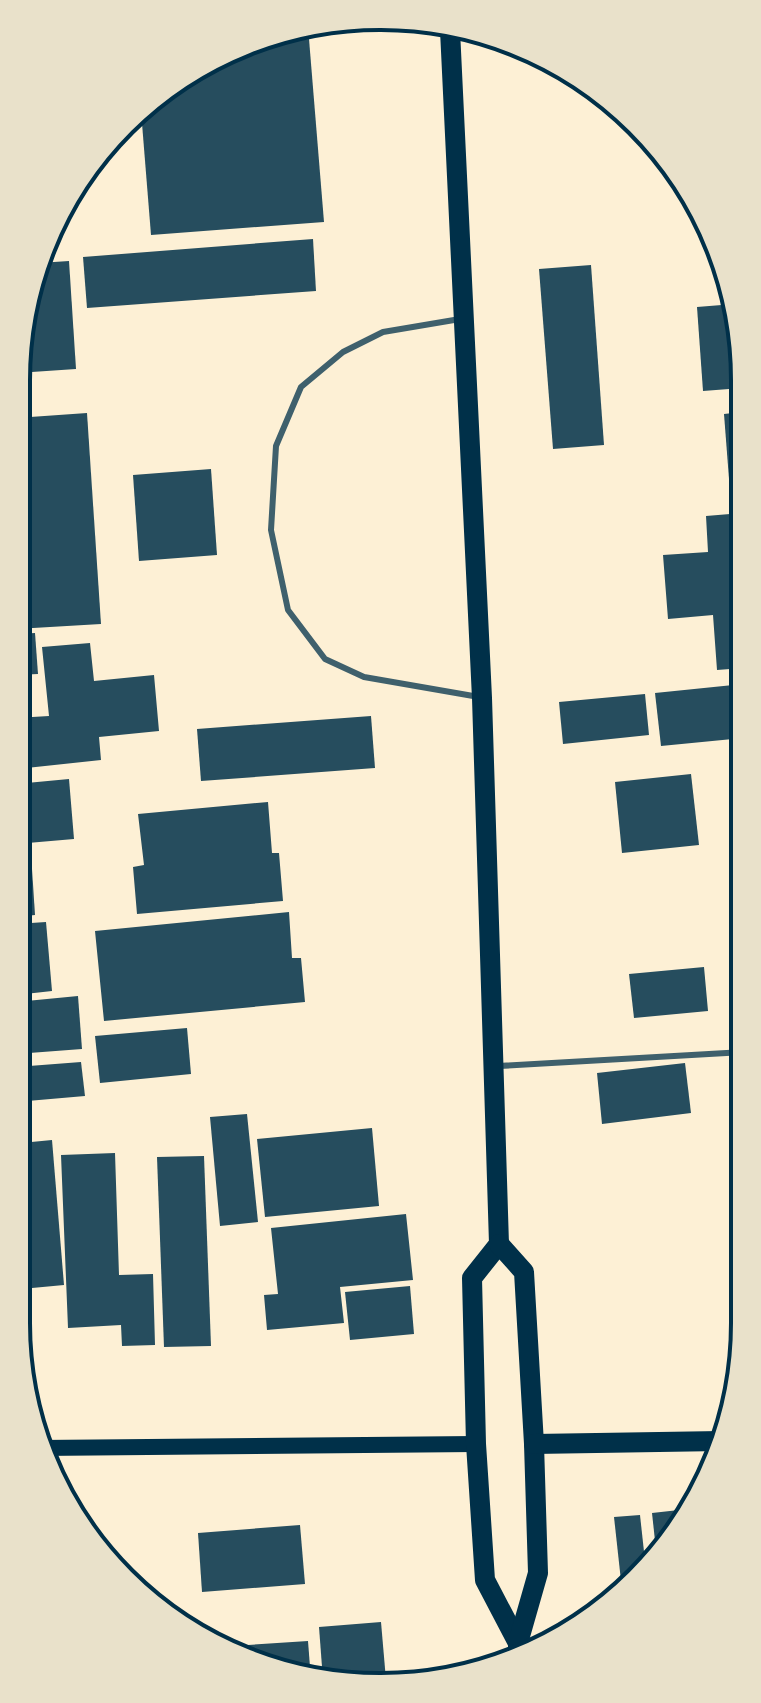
<svg xmlns="http://www.w3.org/2000/svg" width="761" height="1703" viewBox="0 0 761 1703" font-family="Lato,sans-serif">
<style>
.building{fill:#264d5e}
.lines{fill:none;stroke-linecap:round;stroke-linejoin:round}
.service{stroke:#3f606c;stroke-width:6}
.secondary{stroke:#003049;stroke-width:16}
.primary{stroke:#003049;stroke-width:20}
.rim{fill:none;stroke:#003049;stroke-width:4}
</style>
<rect width="100%" height="100%" fill="#fdf0d5"/>
<g class="building">
<path d="M309,39L324,222L151,235L141,111L240,44Z"/>
<path d="M313,239L316,291L87,308L83,257Z"/>
<path d="M69,261L76,369L17,373L39,263Z"/>
<path d="M591,265L604,445L553,449L539,269Z"/>
<path d="M734,304L742,332V388L703,391L697,307Z"/>
<path d="M742,412V478L729,479L724,414Z"/>
<path d="M87,413L101,624L16,629V418Z"/>
<path d="M211,469L217,555L139,561L133,475Z"/>
<path d="M742,513L743,668L717,670L713,615L668,619L663,555L708,552L706,516Z"/>
<path d="M35,633L38,674L16,675V634Z"/>
<path d="M90,643L94,681L154,675L159,731L99,737L101,760L17,769L16,718L49,716L42,647Z"/>
<path d="M743,684V738L661,746L655,693Z"/>
<path d="M645,694L649,735L563,744L559,702Z"/>
<path d="M371,716L375,768L201,781L197,729Z"/>
<path d="M691,774L699,845L622,853L615,782Z"/>
<path d="M69,779L74,839L16,844V784Z"/>
<path d="M268,802L272,853H279L283,901L137,914L133,867L144,865L138,814Z"/>
<path d="M32,869L35,915L16,917V870Z"/>
<path d="M289,912L292,958H301L305,1002L104,1021L95,931Z"/>
<path d="M46,922L52,991L16,995V924Z"/>
<path d="M704,967L708,1011L634,1018L629,974Z"/>
<path d="M78,996L82,1049L16,1054V1002Z"/>
<path d="M187,1028L191,1074L100,1083L95,1036Z"/>
<path d="M81,1062L85,1096L16,1102V1067Z"/>
<path d="M685,1063L691,1113L602,1124L597,1073Z"/>
<path d="M247,1114L258,1222L220,1226L210,1117Z"/>
<path d="M372,1128L379,1206L265,1217L257,1139Z"/>
<path d="M52,1140L64,1285L32,1288L21,1143Z"/>
<path d="M115,1153L119,1275L153,1274L155,1345L122,1346L121,1325L68,1328L61,1155Z"/>
<path d="M204,1156L211,1346L164,1347L157,1157Z"/>
<path d="M16,1214H18L24,1272L16,1273Z"/>
<path d="M406,1214L413,1280L340,1287L344,1323L267,1330L264,1295L278,1294L271,1228Z"/>
<path d="M410,1286L414,1334L350,1340L345,1292Z"/>
<path d="M688,1509L657,1559L652,1513Z"/>
<path d="M640,1515L646,1570L622,1590L614,1517Z"/>
<path d="M300,1525L305,1584L202,1592L198,1533Z"/>
<path d="M381,1622L386,1680H323L319,1627Z"/>
<path d="M308,1641L311,1680L232,1651V1646Z"/>
</g>
<g class="lines">
<g class="service">
<path d="M460,319L383,332L343,352L301,387L276,446L271,530L288,610L325,659L364,677L479,697"/>
<path d="M499,1066L744,1052"/>
</g>
<path class="secondary" d="M40,1448L476,1444"/>
<g class="primary">
<path d="M450,30L482,698L499,1244L472,1278L476,1444L485,1580L518,1643V1655"/>
<path d="M499,1244L524,1272L534,1444L538,1573L518,1643"/>
<path d="M534,1444L721,1441"/>
</g>
</g>
<path d="M0 0H761V1703H0ZM380 30H381A350 350 0 0 1 731 380V1323A350 350 0 0 1 381 1673H380A350 350 0 0 1 30 1323V380A350 350 0 0 1 380 30Z" fill="#e9e1ca" fill-rule="evenodd"/>
<path class="rim" d="M380 30H381A350 350 0 0 1 731 380V1323A350 350 0 0 1 381 1673H380A350 350 0 0 1 30 1323V380A350 350 0 0 1 380 30Z"/>
</svg>
